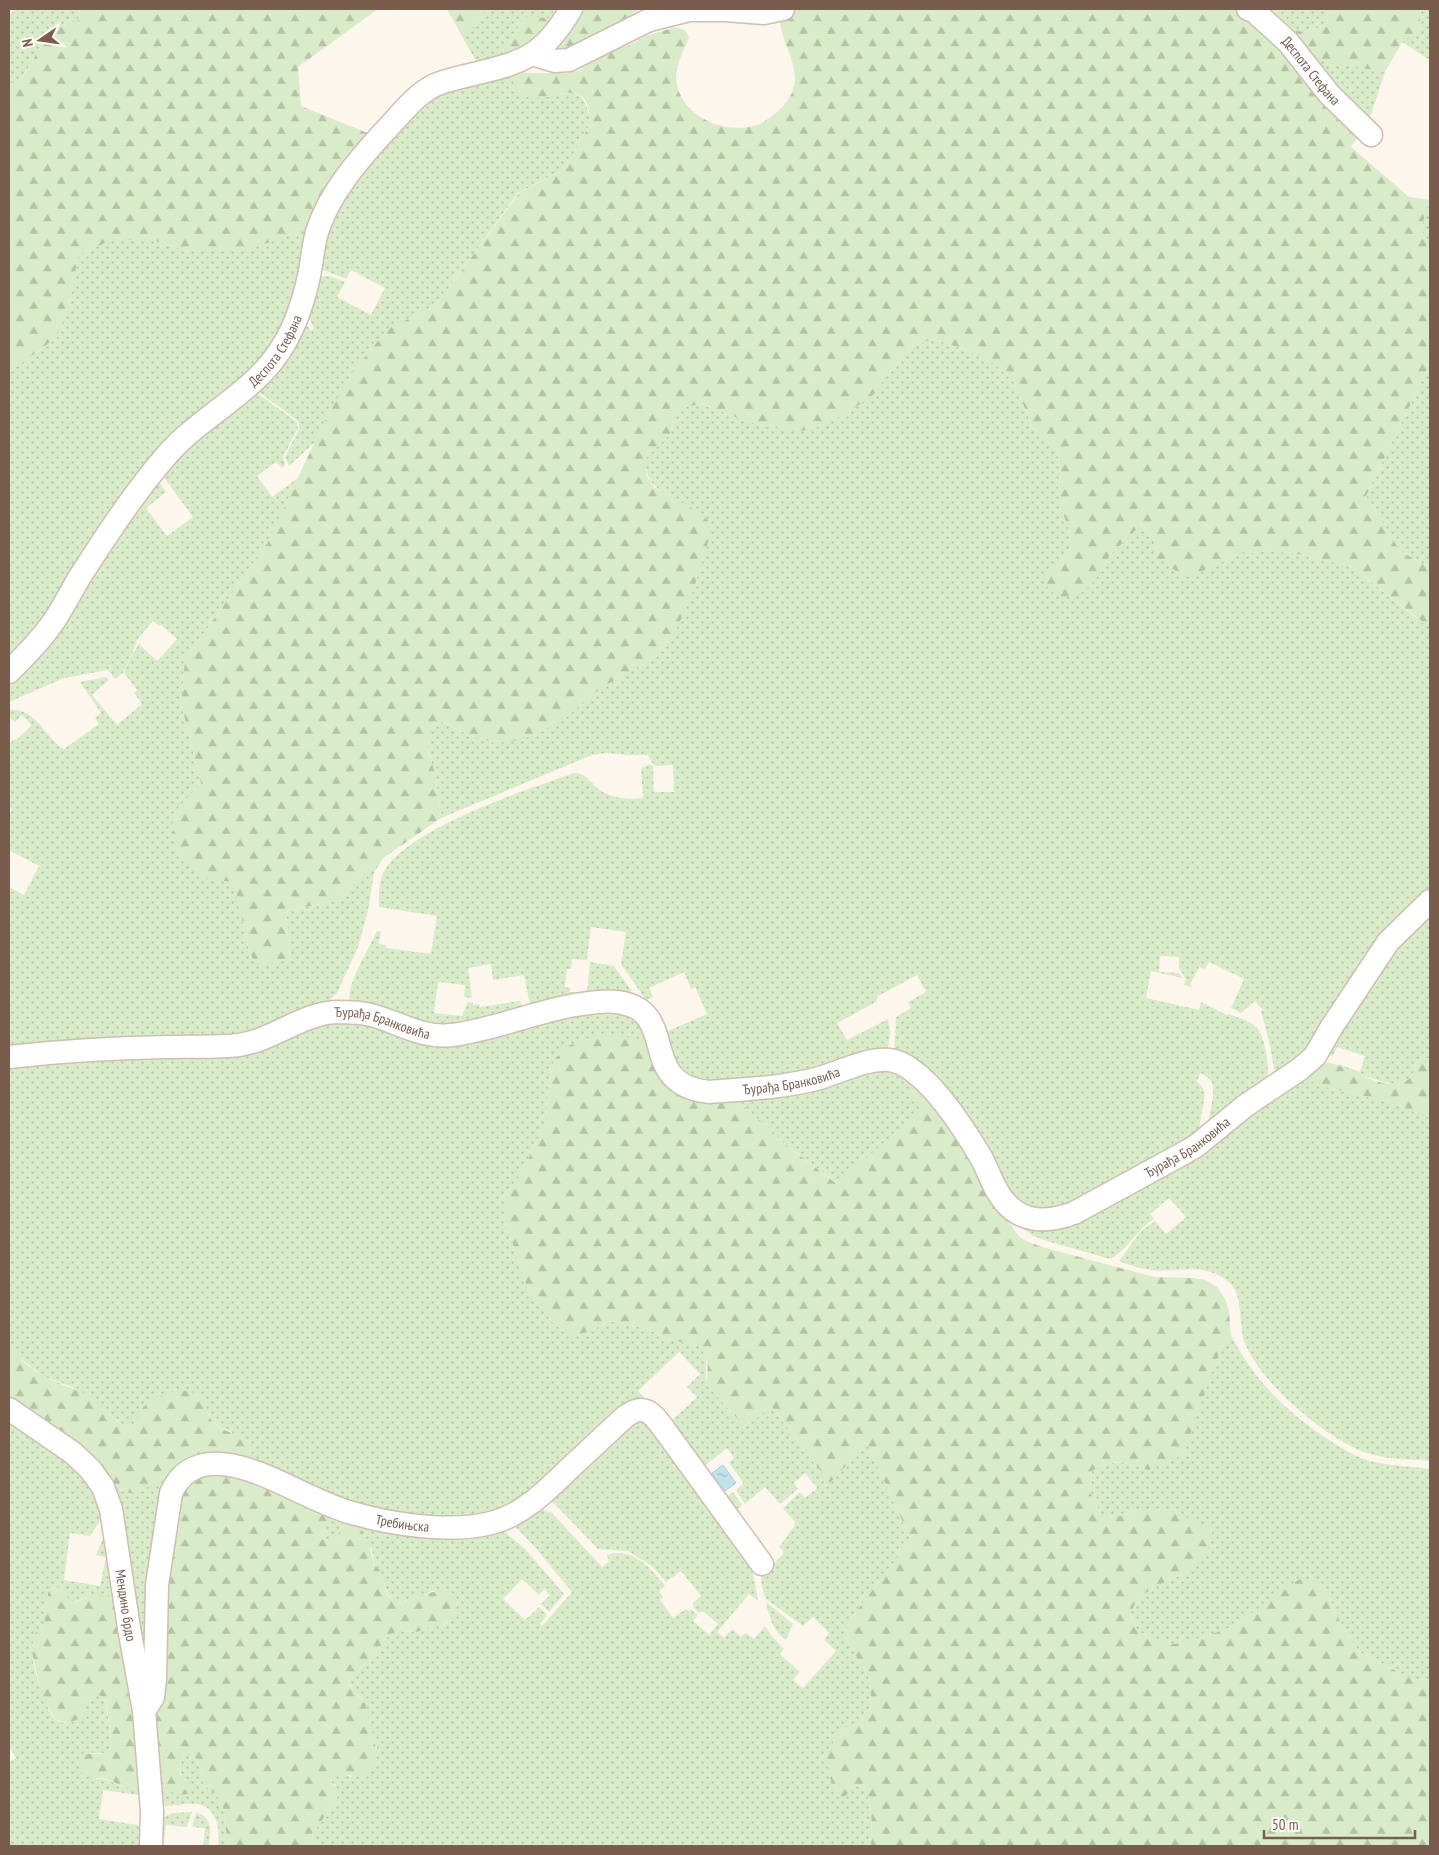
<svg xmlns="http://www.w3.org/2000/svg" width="1439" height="1855" viewBox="0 0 1439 1855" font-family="'PT Sans Narrow',sans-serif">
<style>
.grass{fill:url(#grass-dots)}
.forest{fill:url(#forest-firs)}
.water{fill:url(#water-ripples);stroke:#a5d3da}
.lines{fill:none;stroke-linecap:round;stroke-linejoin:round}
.minor-casing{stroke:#d1beb0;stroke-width:25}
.minor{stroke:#fff;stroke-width:22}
.labels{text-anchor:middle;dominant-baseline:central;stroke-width:4;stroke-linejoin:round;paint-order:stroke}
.street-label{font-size:14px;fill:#7a5c4d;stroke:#fffaf3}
</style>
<defs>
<pattern id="grass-dots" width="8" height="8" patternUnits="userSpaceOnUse" patternTransform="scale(1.25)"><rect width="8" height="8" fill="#d8ecc9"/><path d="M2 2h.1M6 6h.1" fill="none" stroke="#b4c2a5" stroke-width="1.8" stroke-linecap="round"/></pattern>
<pattern id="forest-firs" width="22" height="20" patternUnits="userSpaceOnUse" patternTransform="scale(1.25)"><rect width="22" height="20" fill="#d8ecc9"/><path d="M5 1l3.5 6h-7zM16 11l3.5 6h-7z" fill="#b4c2a5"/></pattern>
<pattern id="water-ripples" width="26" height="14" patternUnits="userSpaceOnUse" patternTransform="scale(1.25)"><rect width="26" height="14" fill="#bfe3e8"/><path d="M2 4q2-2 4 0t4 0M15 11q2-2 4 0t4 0" fill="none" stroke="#a0bbbe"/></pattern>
</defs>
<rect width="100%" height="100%" fill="#fdf6ec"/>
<g class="grass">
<path d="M17,9H80L78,21L67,23L47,35L22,79L9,84V15Z"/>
<path d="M484,9H555L550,18L525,17L500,55L479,66L463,38L481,20Z"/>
<path d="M1274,9H1330L1324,25L1306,33L1277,25Z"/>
<path d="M1421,9H1430V60L1402,42L1419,29Z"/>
<path d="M1313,59L1385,72L1369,120Z"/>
<path d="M511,72L533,73H523L546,97C576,90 584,89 591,122L566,168L518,193L436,305L388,329L322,426L314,443L289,466L285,457L299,429V422L254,388L302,321L312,331L314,328L305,311L319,277L329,276L345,282L337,297L371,315L385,288L351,270L346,279L321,269L330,212L401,122L440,91Z"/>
<path d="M1430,200V246L1427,245L1421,228Z"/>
<path d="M322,203L276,348L205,413L41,628L9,666V372L56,338L70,303L78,255L112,240H152L189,251Z"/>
<path d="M933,339L964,349L995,364L1015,383L1032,427L1057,450L1061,473L1058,490L1060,509L1065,518L1070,534L1069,555L1050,568L1101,572L1110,555L1142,524L1153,537L1158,558L1189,577L1240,554L1268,551L1292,553L1351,566L1423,623H1430V895L1314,1050L1276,1079L1269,1041L1261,1011L1263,1010L1255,1001L1241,1013L1231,1008L1244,979L1209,962L1205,969L1199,967L1190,985L1194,988L1184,985L1186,979L1179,968V957L1160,956L1159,972L1179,973L1183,978L1151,971L1146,998L1199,1010L1201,1002L1227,1015L1229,1014C1238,1018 1250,1020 1257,1028C1265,1037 1270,1068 1267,1080L1207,1131C1208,1119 1216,1093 1212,1083C1210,1078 1205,1075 1200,1073L1197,1081L1203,1088L1205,1095L1198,1135L1088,1201L1029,1213L894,1055L896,1017L911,1008L908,1002L926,992L917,975L878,996L876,1002L837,1023L847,1040L888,1019L890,1033L888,1050L760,1084L682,1080L659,1024L664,1023L668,1031L707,1014L695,987L691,989L684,972L649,988L653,997L646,1000L621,964L626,932L591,927L587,960L572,959L571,969H567L565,987L570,988V992L587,993L590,962L614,966L631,990L633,997L531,1010L524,975L493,980L491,964L468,968L472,998L464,997L465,985L438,982L434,1013L462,1016L468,1002L473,1003V1005L479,1004L480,1007L519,1001L521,1002L523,1011L450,1031L350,1002C345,986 370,948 377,931H381L379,944L386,945V948L431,954L437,916L379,907C379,894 378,881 385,870C408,829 528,789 574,773C584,773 587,778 594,785C606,798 626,800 643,798L641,768L650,764L653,766L654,792H674L673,765L655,766L651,761L648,755H627L607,753L592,755L441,818L436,779L428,747L430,725L442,722L469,735L495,743L562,720L601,688L657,656L678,626L670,497C651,485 648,481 644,459L670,434L675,418L685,407L701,404L746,421L769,427L874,394L885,378L913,346Z"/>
<path d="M1430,364V568L1400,551L1366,496Z"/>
<path d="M253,390L297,422L298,428L283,457L285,465L282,468L276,462L257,476L272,497L298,478L268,542L185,660L181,703L201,783L172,815L201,876L231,882L235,887L249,951L262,965L290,959L286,911L340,900L366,870L383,858L374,873L368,911L358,947L337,993L326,1004L259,1034L9,1053V887L24,895L39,866L9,850V814L12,809L9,807V745L14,739L16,740L32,725L22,715L15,722L9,717V710C36,707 44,737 64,749L99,724L95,718L101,713L80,682L106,677L109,680L92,695L117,725L142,704L134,693L137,690L124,673L130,658L139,644L157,661L177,639L161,625L159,626L153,621L136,641L137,642L123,673L115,679L108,670L64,678L9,702V679L155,477L166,492L146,508L167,536L193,517L160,472Z"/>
<path d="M1430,907V1059L1428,1058L1416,1062L1415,1070L1408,1080L1391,1084L1354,1073L1336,1063L1360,1072L1365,1056L1337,1047L1333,1056L1321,1055L1359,993Z"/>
<path d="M564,1010L631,1013L655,1049L554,1060L548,1088L547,1120L523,1169L506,1199V1224L528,1290L553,1323L573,1336L591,1331L609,1321L645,1328L670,1340L698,1345L706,1355V1384L745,1427L771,1406L830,1483L867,1443L911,1540L848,1622L847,1638L871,1682L870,1715L856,1725L840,1729L855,1786L864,1787C873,1807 872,1825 871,1846H316L312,1835L338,1796L335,1785L331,1782L330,1776L340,1772L351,1777L377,1748L367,1717L366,1704C359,1694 345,1688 350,1675L359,1670L372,1657L389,1635L399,1631L417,1632L431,1626H443L448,1622L434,1590C428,1594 419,1594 412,1597C408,1598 405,1601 402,1602C382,1605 388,1575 374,1565L372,1549L341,1527L339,1534L332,1541H327L323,1535L328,1515L500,1528L525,1549L564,1594L549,1612L541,1604L550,1595L544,1589L539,1595L522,1579L503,1599L525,1620L539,1607L547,1615L540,1624L542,1626L572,1592L534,1546L510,1521L536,1507L552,1513L602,1567L609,1562L607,1555C632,1546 651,1568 665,1586L659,1591L663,1597L660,1600L673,1618L686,1609L689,1611L691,1609L698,1615L693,1621L709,1635L718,1624L703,1611L699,1613L694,1608L693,1603L701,1596L681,1571L666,1582L653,1567L628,1551L598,1549L547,1496L640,1414L748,1559L754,1578L758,1601L749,1594L717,1632L724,1638L732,1629L741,1637L746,1633L754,1639L765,1626L771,1635L784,1649L780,1654L800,1672L793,1680L803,1688L836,1651L824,1640L829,1633L813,1617L803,1626L766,1599L762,1588L761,1576L784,1553L779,1546C786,1540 788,1533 795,1526L794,1521L783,1508L800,1492L805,1498L817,1488L805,1473L794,1483L798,1489L780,1504L765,1487L745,1504L736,1490L742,1485L743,1482L729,1463L734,1458L727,1448L706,1465L705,1473L724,1496L726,1494L728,1496L733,1492L742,1505L738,1509L740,1512L736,1516L667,1425L697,1397L687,1387L700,1374L679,1352L638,1391L644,1397L639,1402L515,1504L483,1520L389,1516L243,1462L232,1432C217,1428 209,1420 205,1405L181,1391C159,1395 142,1402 134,1425L126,1427L122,1426L100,1403L72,1387L43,1376L17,1356L9,1346V1061L138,1052L337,1017L411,1034Z"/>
<path d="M876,1064L918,1082L914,1097L920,1108L907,1122L838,1184L781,1141L764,1123L756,1118L744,1106L729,1096Z"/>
<path d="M1311,1068L1332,1089L1390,1102L1430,1118V1461C1412,1459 1392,1460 1374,1455C1332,1445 1260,1383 1245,1343C1238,1326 1244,1295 1229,1282C1203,1261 1180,1273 1152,1270C1141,1269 1130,1265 1119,1261L1141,1231L1155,1221L1166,1234L1186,1217L1169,1198L1150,1214L1154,1219C1137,1229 1127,1251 1110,1259L1047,1241L1033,1236L1020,1226L1045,1224Z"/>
<path d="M1231,1335C1254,1381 1287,1412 1329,1440C1342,1448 1355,1457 1370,1461C1389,1466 1410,1466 1430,1469V1679L1414,1680L1359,1652L1340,1622L1328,1596L1251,1614L1235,1626L1194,1640L1173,1644L1153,1640L1137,1630L1130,1614L1137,1599L1156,1586L1188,1571L1135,1510L1121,1516L1102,1517L1090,1492L1092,1471C1117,1458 1123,1462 1148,1470L1221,1346Z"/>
<path d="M9,1420L66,1460L92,1486L103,1516L90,1536L70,1533L64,1580L100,1586L106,1557L96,1555L105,1534L116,1600C108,1597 97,1594 88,1596C81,1597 79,1603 70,1602C65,1595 63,1586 53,1588L48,1593L44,1624C38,1629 33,1640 32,1648C30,1660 46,1710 55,1719C57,1721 63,1723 66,1723C72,1723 78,1718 83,1714C84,1703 89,1696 99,1694L105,1698L112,1745C107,1757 99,1752 89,1753L96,1779C114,1777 124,1795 142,1786L141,1795H138L103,1790L99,1819L138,1825L141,1828L142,1846H9V1762L16,1758L9,1746Z"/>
<path d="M173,1471L147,1671L111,1482L122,1491L154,1482Z"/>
<path d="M766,1602L793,1624L786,1640C773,1632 769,1615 766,1602Z"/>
<path d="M189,1751C202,1761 200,1773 204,1785L216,1794L223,1807L228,1846H218C219,1837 219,1827 215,1818C205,1795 181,1807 161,1806L159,1772L165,1787L187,1780L183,1779C178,1770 180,1760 185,1752Z"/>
<path d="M192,1812L187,1827L166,1825L163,1846H161L162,1817L174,1813Z"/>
<path d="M196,1813C214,1816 210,1833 209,1846H203L205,1828L192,1827Z"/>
</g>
<g class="forest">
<path d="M80,9H378L298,67L301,106L370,134L301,232L243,251H189L152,240H112L78,255L70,303L56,338L9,372V84L22,79L47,35L67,23L78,21Z"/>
<path d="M447,9H484L481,20L463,38Z"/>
<path d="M555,9H640L593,39L561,51L500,55L525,17L550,18Z"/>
<path d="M796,9H1274L1277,25L1306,33L1324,25L1330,9H1421L1419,30L1402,42L1385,72L1314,60L1369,120L1351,147L1409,197L1430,200L1421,228L1427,245L1430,246V364L1366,496L1400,551L1430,568V623H1424L1351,566L1292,553L1268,551L1240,554L1189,577L1176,571L1158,558L1153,537L1142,524L1110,555L1101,572L1084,592L1063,598L1049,590L1045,580L1050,568L1069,555L1070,534L1065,518L1060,509L1058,490L1061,473L1057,450L1032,427L1015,383L995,364L964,349L933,339L913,346L885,378L874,394L849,412L823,426L801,431L769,427L746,421L701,404L685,407L675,418L670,434L645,459L647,476L654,487L690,507L708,520L709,539L693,591L678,626L657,656L601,688L562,720L533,736L514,741L495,743L469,735L443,722L431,725L428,747L436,779L441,818L366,870L340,900L286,911L290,959L262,965L255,963L249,951L235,887L231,882L201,877L189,867L174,844L172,815L201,783L181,703L185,660L268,542L322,426L350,375L388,329L436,305L519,193L566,168L591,122C589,114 589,101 581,96C568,86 542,102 527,97C522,95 518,91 514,88L512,77L523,73H566L579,71L605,53L627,46L646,36L676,27L685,30L689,37C685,49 676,63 676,77C677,114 723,136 756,125C764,123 772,116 778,111C787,103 794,93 795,81C796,61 782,42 780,22L784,17Z"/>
<path d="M616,1035L640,1040L655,1049L659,1064L729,1096L744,1106L756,1118L764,1123L781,1141L837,1184L907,1122L919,1108L914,1097L908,1090L914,1085L932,1096L1003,1213L1018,1235L1024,1240L1042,1247L1154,1277L1194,1278L1205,1280L1217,1287L1225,1299L1229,1311L1231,1335L1221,1346L1183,1455L1148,1470C1122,1462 1117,1458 1092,1471L1090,1492L1102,1517L1121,1516L1135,1510L1166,1509L1212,1528L1213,1535L1203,1561L1188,1571L1156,1586L1137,1599L1130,1615L1137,1630L1153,1640L1173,1644L1194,1640L1235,1626L1282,1590L1302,1578L1317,1583L1328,1596L1340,1622L1359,1652L1414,1680L1430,1679V1846H871C872,1825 873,1807 864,1787L855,1786L844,1797L834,1796L826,1756L840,1729L856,1725L870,1715L871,1682L846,1638L848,1622L911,1540L867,1443L830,1483L771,1406L745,1427L706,1384C708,1366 710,1360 698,1345L670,1340L645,1328L609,1321L591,1331L573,1336L553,1323L528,1290L506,1224V1199L523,1169L547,1120L548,1088L554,1060L566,1047L583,1039L599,1036Z"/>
<path d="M1428,1058L1430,1059V1118L1390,1102L1332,1089L1313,1083L1312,1074L1323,1062C1346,1064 1365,1081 1389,1084C1395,1084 1403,1081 1408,1080L1415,1070L1416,1062Z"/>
<path d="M9,1346C19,1358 30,1369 44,1376C63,1387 83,1389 101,1403C109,1410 116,1424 126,1427L134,1425C137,1416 141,1408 149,1402C160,1393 188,1385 199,1396C207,1403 206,1415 214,1423C224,1433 238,1432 251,1444L252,1451L248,1459L173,1471L140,1492L128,1493L116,1487L67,1437L9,1397Z"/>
<path d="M233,1472L328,1515L323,1535L327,1541C341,1541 338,1526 347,1521C367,1528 370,1546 374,1565C390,1576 379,1597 397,1602C404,1604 408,1598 414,1595C419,1593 424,1594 429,1593C443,1590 450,1585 458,1602L453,1617L443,1626H431L417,1632L399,1631L389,1635L372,1657L359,1670L350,1675C345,1688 359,1694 366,1704C366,1724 391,1764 364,1775C351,1780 343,1769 330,1776L331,1782L337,1788L338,1796L312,1835L316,1846H228L223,1807L216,1794L204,1785C200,1773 202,1761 189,1751L183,1754C182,1761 178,1767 180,1774C183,1783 195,1781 189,1793C172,1799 163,1787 159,1772L153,1708L173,1511L188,1479Z"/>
<path d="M57,1587L64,1591L70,1602C77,1603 79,1601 85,1597C92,1592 108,1597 116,1600L129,1672L142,1786C127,1794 122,1784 109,1780C95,1775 82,1784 78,1762C85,1751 92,1754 103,1754L110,1749L112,1745L106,1701L102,1696C91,1692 84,1703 83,1714L78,1719L71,1722L66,1723L55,1719L44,1700L40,1687L31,1649L35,1634L44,1624L48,1593L50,1590Z"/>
</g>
<path class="water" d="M723,1465L736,1483L725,1491L712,1473Z"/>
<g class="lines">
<defs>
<g id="minor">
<path id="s1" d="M1248,9L1255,12L1288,42L1329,94L1371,135"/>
<path d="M532,54L555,61L569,60L649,20L689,10H725L764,13L783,9"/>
<path id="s2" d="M9,672C25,656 41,640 54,621C63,607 71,592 79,578C106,536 134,493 166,456C201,415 257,392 284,344C296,324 304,299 309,276C312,262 313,246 317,232C329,194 356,163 382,134C398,118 414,95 435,85C447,80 461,77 474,74C525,62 544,55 571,9"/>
<path id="s3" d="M9,1057C61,1051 113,1048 166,1047C190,1046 214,1048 239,1045C273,1040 301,1014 336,1012C348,1012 360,1012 371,1015C398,1022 423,1039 452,1035C493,1030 534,1012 575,1005C589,1003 604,1000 617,1002C682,1010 634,1085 710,1092C745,1089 781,1088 816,1079C839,1073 865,1058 889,1060C898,1061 907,1066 913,1071C938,1089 964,1129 979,1154C986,1165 990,1178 996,1189C1014,1222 1041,1225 1074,1213L1184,1153L1196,1146L1245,1106L1300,1069L1315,1056L1331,1028L1388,942L1430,901"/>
<path id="s4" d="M9,1409L73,1453L90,1469L103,1487L111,1509L129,1628L144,1711L152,1811L151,1846"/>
<path id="s5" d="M144,1711L153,1697L155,1679L157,1585L171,1493C197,1436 268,1477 307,1495C323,1502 339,1510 356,1514C394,1525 453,1533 491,1523C524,1515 549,1488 573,1465C591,1449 608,1432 626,1416C645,1403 652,1413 664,1429L762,1564"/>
</g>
</defs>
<use href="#minor" class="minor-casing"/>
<use href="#minor" class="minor"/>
</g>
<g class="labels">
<g class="street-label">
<text stroke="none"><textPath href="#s1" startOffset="89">Деспота Стефана</textPath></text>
<text stroke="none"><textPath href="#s2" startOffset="421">Деспота Стефана</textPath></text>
<text stroke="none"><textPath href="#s3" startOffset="381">Ђурађа Бранковића</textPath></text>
<text stroke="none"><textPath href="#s3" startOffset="845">Ђурађа Бранковића</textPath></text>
<text stroke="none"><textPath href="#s3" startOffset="1340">Ђурађа Бранковића</textPath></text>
<text stroke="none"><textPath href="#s5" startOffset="476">Требињска</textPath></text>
<text stroke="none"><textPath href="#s4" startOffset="244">Мендино брдо</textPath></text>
</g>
</g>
<rect width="1439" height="1855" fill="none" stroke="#7a5c4d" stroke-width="20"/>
<g transform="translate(40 40) rotate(257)" stroke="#fffaf3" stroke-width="4" paint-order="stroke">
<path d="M0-4L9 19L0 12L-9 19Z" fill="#7a5c4d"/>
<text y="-8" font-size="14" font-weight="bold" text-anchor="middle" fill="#7a5c4d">N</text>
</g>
<path d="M1264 1830v8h151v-8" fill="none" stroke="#7a5c4d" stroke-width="2.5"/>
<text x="1272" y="1830" font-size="15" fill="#7a5c4d" stroke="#fffaf3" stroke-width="4" paint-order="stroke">50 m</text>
</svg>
